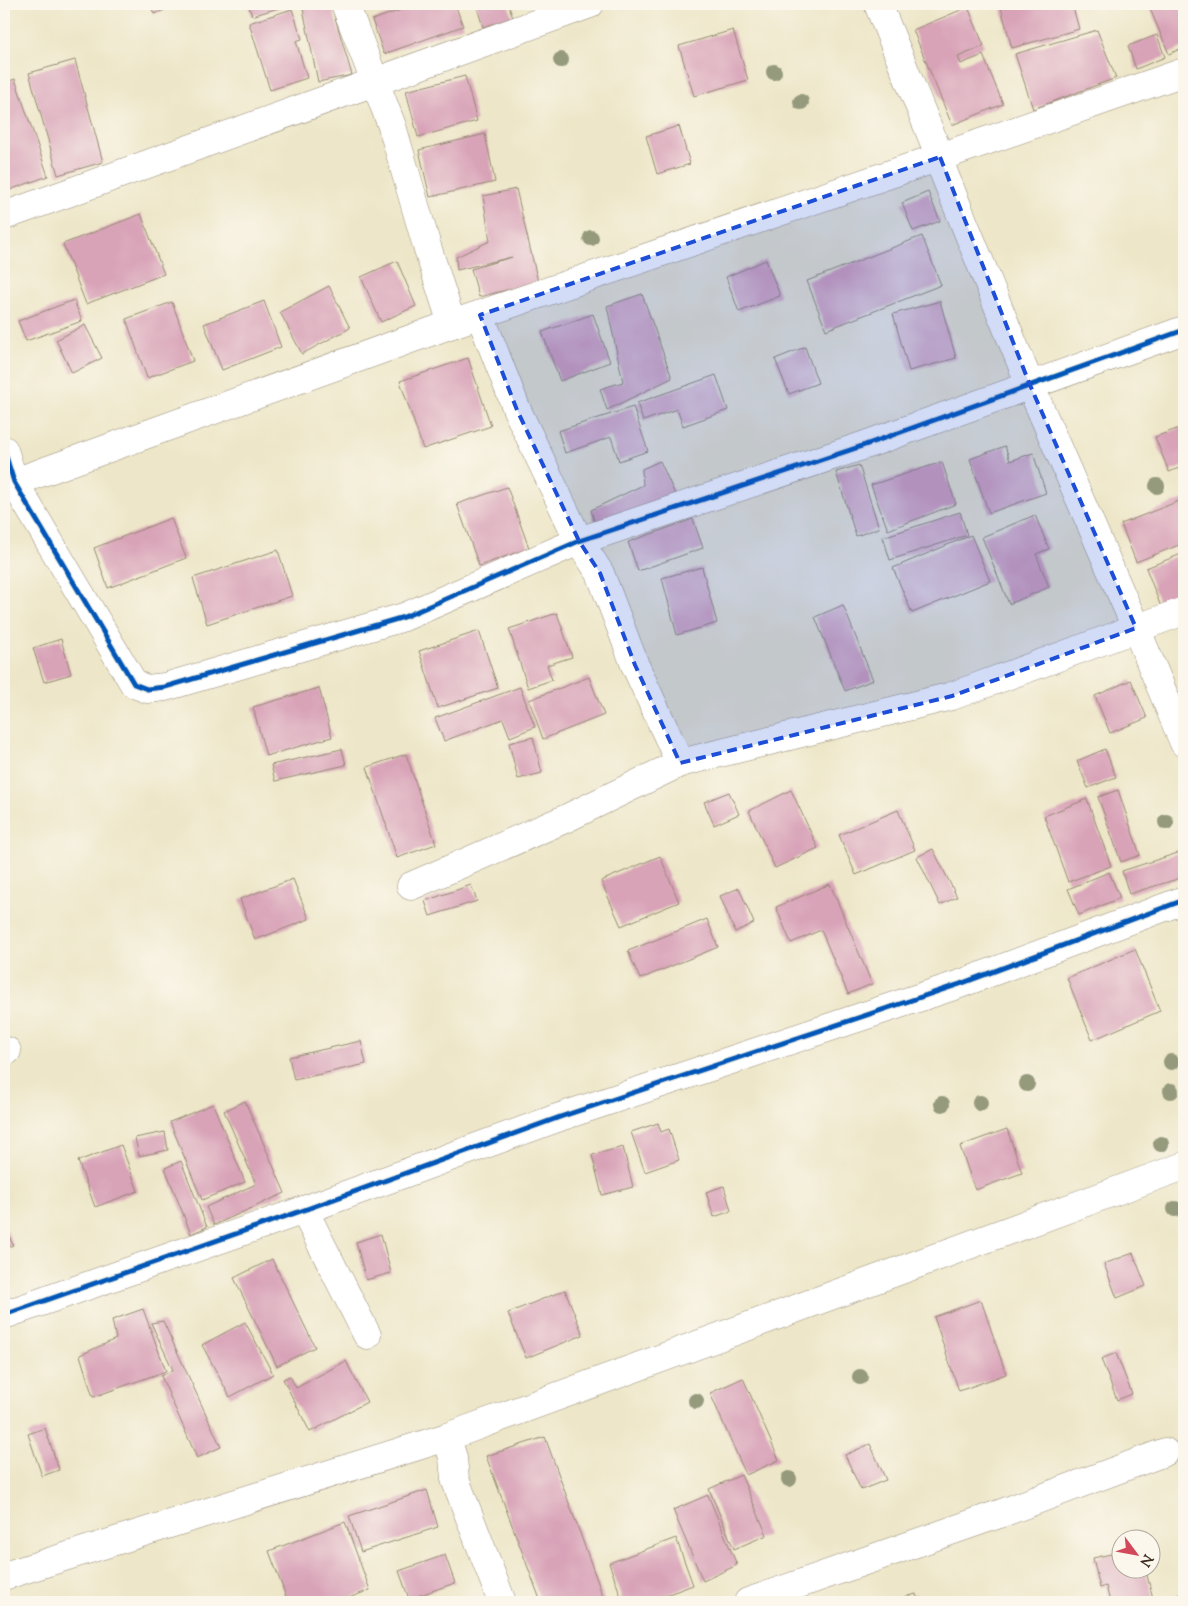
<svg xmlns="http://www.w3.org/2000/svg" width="1188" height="1606" viewBox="0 0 1188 1606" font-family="'Sorts Mill Goudy',serif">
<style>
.building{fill:#d8a2b7}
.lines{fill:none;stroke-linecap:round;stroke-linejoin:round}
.minor-casing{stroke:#948873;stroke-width:29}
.minor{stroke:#fff;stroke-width:28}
.cycleway-casing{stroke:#fbf7ec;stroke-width:8}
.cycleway{stroke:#0057b8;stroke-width:5}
.tree{fill:#969a7d}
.marked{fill:#1d4ed8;fill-opacity:0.2;stroke:#1d4ed8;stroke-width:4;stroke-dasharray:10 6;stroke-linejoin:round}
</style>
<rect width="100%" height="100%" fill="#fbf7ec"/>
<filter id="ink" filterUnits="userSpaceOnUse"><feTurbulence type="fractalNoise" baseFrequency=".02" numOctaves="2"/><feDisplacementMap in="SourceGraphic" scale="10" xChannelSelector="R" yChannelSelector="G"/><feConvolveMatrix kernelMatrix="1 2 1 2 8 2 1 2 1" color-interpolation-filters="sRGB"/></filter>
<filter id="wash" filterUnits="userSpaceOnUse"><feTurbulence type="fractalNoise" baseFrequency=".0096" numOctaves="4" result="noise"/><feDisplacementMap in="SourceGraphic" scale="20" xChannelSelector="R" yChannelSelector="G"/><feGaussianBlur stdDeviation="1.12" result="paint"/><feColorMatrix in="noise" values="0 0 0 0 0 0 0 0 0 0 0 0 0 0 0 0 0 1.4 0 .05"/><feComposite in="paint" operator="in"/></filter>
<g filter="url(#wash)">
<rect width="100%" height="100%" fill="#ede6c8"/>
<g id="blocks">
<g class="building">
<path d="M150,4H180L154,14Z"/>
<path d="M248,4H291L252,16Z"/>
<path d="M302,4H331L352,75L318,82Z"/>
<path d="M418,4H455L463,26L384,54L372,20Z"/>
<path d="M476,4H508L513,18L483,27Z"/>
<path d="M1000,4H1072L1079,29L1012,48Z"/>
<path d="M1148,4H1179L1184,17V47L1169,54Z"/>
<path d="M968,7L984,46L958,57L961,64L983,55L1003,104L952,125L913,30Z"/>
<path d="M292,9L302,39L296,41L307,78L270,90L249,23Z"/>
<path d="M733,30L748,80L694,96L679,46Z"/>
<path d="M1097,30L1116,78L1033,109L1015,54Z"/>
<path d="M1157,35L1165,57L1136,69L1128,46Z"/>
<path d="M75,60L103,162L58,175L29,73Z"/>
<path d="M465,76L477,121L418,137L406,91Z"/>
<path d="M15,79L48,176L4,192V83Z"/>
<path d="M679,126L690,164L657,174L646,136Z"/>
<path d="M485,134L495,182L430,197L419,150Z"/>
<path d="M516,189L538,282L479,297L471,269L512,257L457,270L456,257L490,241L483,196Z"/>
<path d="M928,192L940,221L913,231L902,203Z"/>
<path d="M141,214L164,274L86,304L63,244Z"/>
<path d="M922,236L941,285L826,330L807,281Z"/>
<path d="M766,260L780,296L739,312L726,277Z"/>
<path d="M397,261L416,306L381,322L361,277Z"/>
<path d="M329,286L350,328L302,354L280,312Z"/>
<path d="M642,294L672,378L607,410L600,389L623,382L607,306Z"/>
<path d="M74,300L82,321L26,341L18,321Z"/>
<path d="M264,301L281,347L222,370L204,324Z"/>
<path d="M940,301L956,358L909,371L893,314Z"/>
<path d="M172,302L193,361L147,378L126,319Z"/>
<path d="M593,314L610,362L560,381L542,332Z"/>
<path d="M85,325L102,358L72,373L56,340Z"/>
<path d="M805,347L818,383L789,394L775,359Z"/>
<path d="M468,358L491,426L423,449L400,381Z"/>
<path d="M716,375L728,410L683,426L677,409L643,421L637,403Z"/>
<path d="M633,407L648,451L619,461L611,437L565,453L558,431Z"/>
<path d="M1182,427L1184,431V466L1169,472L1155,437Z"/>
<path d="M1005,446L1010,461L1033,453L1046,493L989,513L970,459Z"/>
<path d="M660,461L678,501L596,527L591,510L643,485L642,469Z"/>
<path d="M942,462L956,504L888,530L871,485Z"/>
<path d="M859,465L879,528L856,536L836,472Z"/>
<path d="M507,487L529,548L479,566L457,504Z"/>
<path d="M1184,499V543L1136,562L1121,524Z"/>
<path d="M960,512L967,535L890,560L883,537Z"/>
<path d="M1035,515L1049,549L1036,554L1049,587L1009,604L982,537Z"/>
<path d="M171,518L186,558L108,588L94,548Z"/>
<path d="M693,519L703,548L638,571L628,542Z"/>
<path d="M971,535L990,581L912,613L893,568Z"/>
<path d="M278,550L292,596L207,624L193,578Z"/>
<path d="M1184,553V597L1161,607L1146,568Z"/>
<path d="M702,567L717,623L677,635L662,578Z"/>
<path d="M843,605L873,680L845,691L815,617Z"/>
<path d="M557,613L572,657L547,665L552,680L528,688L509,629Z"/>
<path d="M479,631L498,688L438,708L419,651Z"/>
<path d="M61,639L71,674L44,682L33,648Z"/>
<path d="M589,677L604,715L543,739L529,700Z"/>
<path d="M1131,680L1147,718L1110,733L1095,696Z"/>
<path d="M520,687L535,727L510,737L503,719L444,741L435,718Z"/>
<path d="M319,688L332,737L266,756L253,707Z"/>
<path d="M533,737L542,773L518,779L509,743Z"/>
<path d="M342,749L346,765L275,781L271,765Z"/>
<path d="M1105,749L1116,777L1088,788L1077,761Z"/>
<path d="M406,754L436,844L397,858L367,767Z"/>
<path d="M791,790L818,848L775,868L749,811Z"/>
<path d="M1118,790L1140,855L1121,862L1098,797Z"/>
<path d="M729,792L739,814L714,825L704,802Z"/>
<path d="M1087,799L1111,866L1068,882L1044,816Z"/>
<path d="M898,810L915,850L856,875L839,835Z"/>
<path d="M933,849L957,897L940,905L917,857Z"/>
<path d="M1184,851V877L1129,894L1122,871Z"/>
<path d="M660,856L679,902L621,926L601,881Z"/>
<path d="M1109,872L1120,898L1079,915L1068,889Z"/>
<path d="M293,879L309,919L255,940L240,899Z"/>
<path d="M830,884L872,984L848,994L821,930L791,943L776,907Z"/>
<path d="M471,885L477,901L430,916L425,901Z"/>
<path d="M739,888L754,923L735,932L720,896Z"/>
<path d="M707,919L718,947L640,979L628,951Z"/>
<path d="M1135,949L1160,1011L1092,1040L1067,978Z"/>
<path d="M361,1041L366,1064L294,1080L289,1057Z"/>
<path d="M245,1101L285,1193L214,1225L206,1207L256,1184L224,1111Z"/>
<path d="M213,1104L245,1182L202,1200L170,1122Z"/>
<path d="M658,1123L661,1132L669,1129L679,1160L645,1172L631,1132Z"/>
<path d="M1007,1129L1022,1173L975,1190L960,1146Z"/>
<path d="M165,1132L168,1150L139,1156L135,1138Z"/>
<path d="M121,1145L138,1191L95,1207L78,1161Z"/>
<path d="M623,1147L633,1187L602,1195L592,1155Z"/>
<path d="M181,1161L207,1227L191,1234L165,1168Z"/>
<path d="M724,1186L731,1211L714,1217L706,1192Z"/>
<path d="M4,1224L13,1245L4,1249Z"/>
<path d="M381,1234L391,1273L366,1280L356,1242Z"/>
<path d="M1133,1253L1146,1286L1117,1298L1104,1264Z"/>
<path d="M272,1259L315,1347L277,1366L234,1278Z"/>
<path d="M565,1290L583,1335L526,1358L508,1313Z"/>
<path d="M981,1300L1006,1374L959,1391L934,1317Z"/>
<path d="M143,1309L166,1371L93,1397L80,1355L116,1339L112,1320Z"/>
<path d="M163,1321L221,1447L197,1458L161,1376L173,1370L151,1323Z"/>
<path d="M245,1322L273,1374L230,1397L202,1345Z"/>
<path d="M1116,1353L1132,1394L1117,1400L1101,1359Z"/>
<path d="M346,1361L367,1402L310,1432L283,1379L290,1376L296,1388Z"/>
<path d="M743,1378L779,1460L746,1475L710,1393Z"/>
<path d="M45,1428L59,1470L42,1476L28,1434Z"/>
<path d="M545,1437L605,1602H541L486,1456Z"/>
<path d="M870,1444L886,1480L861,1490L845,1455Z"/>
<path d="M741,1475L767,1535L734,1549L709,1489Z"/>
<path d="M427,1490L438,1527L361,1552L349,1516Z"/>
<path d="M708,1495L737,1565L703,1581L673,1510Z"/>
<path d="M345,1522L370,1590L338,1602H288L269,1551Z"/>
<path d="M676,1538L693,1585L647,1602H623L609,1563Z"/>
<path d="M1120,1552V1568H1145L1154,1602H1110L1106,1586L1100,1588L1093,1558Z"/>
<path d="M445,1555L455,1583L409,1599L399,1571Z"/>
<path d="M1184,1593V1602H1159Z"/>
<path d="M916,1594L918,1602H885Z"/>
</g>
</g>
</g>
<g filter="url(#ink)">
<use href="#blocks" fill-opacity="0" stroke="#948873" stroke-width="1"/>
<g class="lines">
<defs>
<g id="minor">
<path d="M345,4L392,126L426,243L452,324"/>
<path d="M878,4L940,157L943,171L1030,385L1136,628L1184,743"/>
<path d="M4,216L590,4"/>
<path d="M480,315L517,410L579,541L600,573L635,665L680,763"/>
<path d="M4,450L14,482L134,684L147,689L165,687L404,617L579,541L865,445L1184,330"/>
<path d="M4,486L452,324L940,157L1184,72"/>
<path d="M411,886L567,818L680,763L952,696L1184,611"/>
<path d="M4,1052L7,1051"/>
<path d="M304,1210L367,1335"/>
<path d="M4,1315L304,1210L560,1117L960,984L1184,900"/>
<path d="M447,1437L453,1458L455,1479L502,1602"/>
<path d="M4,1576L447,1437L1184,1166"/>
<path d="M748,1602L1002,1513L1165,1452"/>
</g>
</defs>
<use href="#minor" class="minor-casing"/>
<use href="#minor" class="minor"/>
<defs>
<g id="cycleway">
<path d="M4,450L14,482L134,684L147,689L165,687L404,617L579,541L865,445L1184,330"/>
<path d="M4,1315L304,1210L560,1117L960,984L1184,900"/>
</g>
</defs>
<use href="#cycleway" class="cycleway-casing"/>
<use href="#cycleway" class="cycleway"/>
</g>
<g class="tree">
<circle cx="561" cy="60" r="8"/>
<circle cx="774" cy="72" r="8"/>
<circle cx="801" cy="102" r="8"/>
<circle cx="591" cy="238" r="8"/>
<circle cx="1157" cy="486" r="8"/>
<circle cx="1166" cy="822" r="8"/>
<circle cx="1171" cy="1062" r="8"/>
<circle cx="1027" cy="1084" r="8"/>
<circle cx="1171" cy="1091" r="8"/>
<circle cx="980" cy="1103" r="8"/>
<circle cx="942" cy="1104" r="8"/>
<circle cx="1161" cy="1144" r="8"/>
<circle cx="1175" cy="1209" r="8"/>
<circle cx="860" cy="1377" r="8"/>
<circle cx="696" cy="1401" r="8"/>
<circle cx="789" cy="1479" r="8"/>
</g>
</g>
<path class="marked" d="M940,157L1030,385L1136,628L952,696L680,763L635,665L600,573L579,541L517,410L480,315Z"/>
<rect width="1188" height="1606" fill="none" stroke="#fbf7ec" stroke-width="20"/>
<g transform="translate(1136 1554) rotate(122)"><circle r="24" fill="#fbf7ec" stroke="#aea59a"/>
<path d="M0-4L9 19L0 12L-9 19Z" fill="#d1495b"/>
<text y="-8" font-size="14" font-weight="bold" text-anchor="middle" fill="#3b2a1e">N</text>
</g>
</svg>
